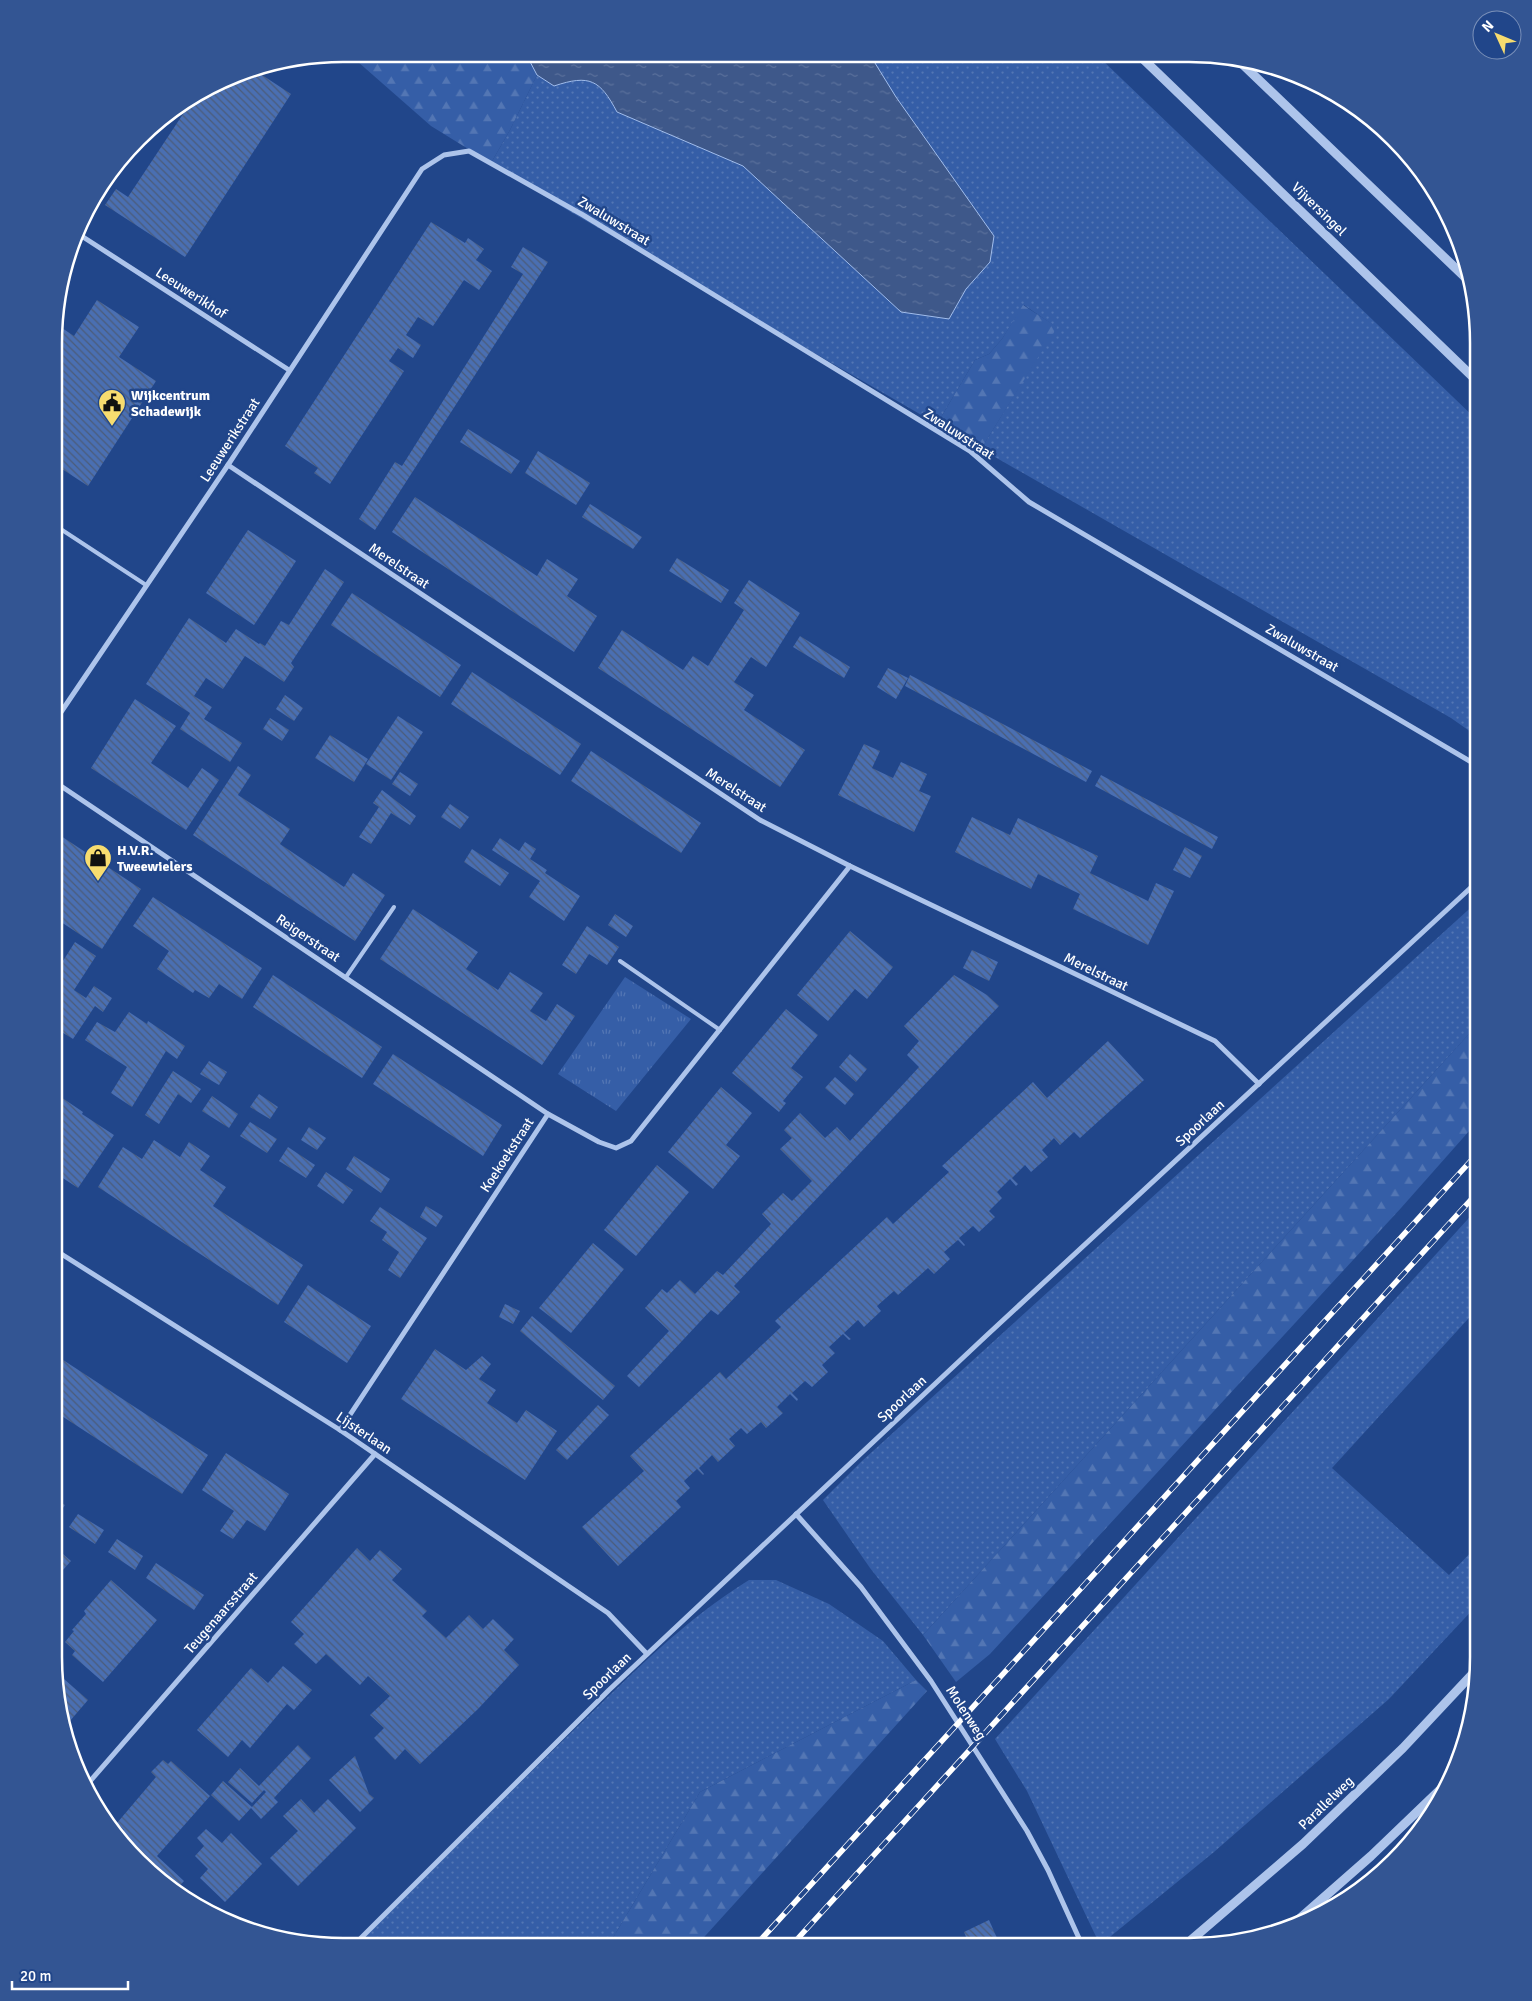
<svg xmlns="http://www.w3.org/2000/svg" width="1532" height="2001" viewBox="0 0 1532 2001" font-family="Signika,sans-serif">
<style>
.grass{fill:url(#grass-dots)}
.forest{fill:url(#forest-firs)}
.park{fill:url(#park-tufts)}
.water{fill:url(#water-ripples);stroke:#a1bdec}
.building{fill:url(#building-back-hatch)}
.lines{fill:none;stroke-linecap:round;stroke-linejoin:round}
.service{stroke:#adc4eb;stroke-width:4}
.minor{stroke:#adc4eb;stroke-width:5}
.tertiary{stroke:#adc4eb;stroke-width:9}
.rail-casing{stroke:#fff;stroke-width:5.5}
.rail{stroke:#21468a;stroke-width:4;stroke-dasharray:11;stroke-linecap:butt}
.labels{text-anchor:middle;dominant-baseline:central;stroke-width:5;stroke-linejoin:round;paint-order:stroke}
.street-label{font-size:14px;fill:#fff;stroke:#21468a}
.poi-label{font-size:14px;font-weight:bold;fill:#fff;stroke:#21468a;text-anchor:start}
.rim{fill:none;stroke:#fff;stroke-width:2.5}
</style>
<defs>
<pattern id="grass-dots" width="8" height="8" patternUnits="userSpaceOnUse" patternTransform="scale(1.25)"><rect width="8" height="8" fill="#355ea7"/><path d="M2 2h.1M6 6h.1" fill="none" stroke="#5376b4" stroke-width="1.8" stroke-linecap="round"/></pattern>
<pattern id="forest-firs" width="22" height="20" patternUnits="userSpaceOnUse" patternTransform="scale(1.25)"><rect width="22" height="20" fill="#355ea7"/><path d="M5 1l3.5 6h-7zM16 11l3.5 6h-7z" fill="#5376b4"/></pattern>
<pattern id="park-tufts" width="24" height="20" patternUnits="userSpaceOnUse" patternTransform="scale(1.25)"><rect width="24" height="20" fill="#355ea7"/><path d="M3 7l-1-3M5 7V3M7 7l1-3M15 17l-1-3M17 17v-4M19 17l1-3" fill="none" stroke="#5376b4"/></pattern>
<pattern id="water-ripples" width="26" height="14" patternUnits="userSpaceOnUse" patternTransform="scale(1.25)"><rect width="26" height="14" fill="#3e588a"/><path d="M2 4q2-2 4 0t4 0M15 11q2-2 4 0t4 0" fill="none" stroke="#5b719c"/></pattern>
<pattern id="building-back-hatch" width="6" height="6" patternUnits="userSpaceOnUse" patternTransform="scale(1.25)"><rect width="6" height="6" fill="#4a6fb2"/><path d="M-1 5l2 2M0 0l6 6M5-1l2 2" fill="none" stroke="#4b5c7a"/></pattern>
</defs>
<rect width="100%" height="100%" fill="#21468a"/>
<g class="grass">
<path d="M870,55L1098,56L1478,421V737L1451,718L981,449L1056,327L1024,305L1002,339L989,354L975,360L937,424L569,211L491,163L510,130L537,75L554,86C590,74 599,80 617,112L743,166L901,312L949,319L966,289L990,262Z"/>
<path d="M1478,901V1024L923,1635L870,1568L823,1500L862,1461Z"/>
<path d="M1478,1208V1308L1332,1468L1449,1575L1478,1545V1604L1389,1699L1214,1852L1100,1945L1027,1791L995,1739Z"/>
<path d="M749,1580H776L829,1604L883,1641L916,1680L700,1792L608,1946L357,1945C430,1872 503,1799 577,1727C631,1675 684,1620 749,1580Z"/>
</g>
<g class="forest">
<path d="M349,54H526L537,75L510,130L491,163L431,126Z"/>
<path d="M1023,305L1057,327L981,449L937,424L975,360L989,354L1002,339Z"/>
<path d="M1478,1024V1121L1401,1208L990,1654L956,1682L923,1635Z"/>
<path d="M916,1680L927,1691L696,1946H608L700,1792Z"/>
</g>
<path class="park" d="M625,977L691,1019L616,1111L558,1074Z"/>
<path class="water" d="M526,54L870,55L896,97L994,236L990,262L966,289L949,319L901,312L743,166L617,112C600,80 590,74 554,86L537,75Z"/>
<g class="building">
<path d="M250,69H253L291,94L185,257L105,205L116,189L128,197L189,105Z"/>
<path d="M431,222L465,243L468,238L484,249L476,260L492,271L479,290L464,280L433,326L418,317L406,335L421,345L413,358L398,348L389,361L404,371L330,484L314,473L318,468L285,446Z"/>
<path d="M523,247L548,262L375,530L359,519L395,462L402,466L523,274L511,267Z"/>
<path d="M97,300L139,327L119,357L156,381L88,486L56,465V324L74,336Z"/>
<path d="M468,429L520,461L511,474L460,442Z"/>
<path d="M538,451L590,483L576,505L525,473Z"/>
<path d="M415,497L537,576L547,559L578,579L567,596L597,616L574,652L392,532Z"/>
<path d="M590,504L642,537L633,549L582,517Z"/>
<path d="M248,530L296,561L254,625L206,593Z"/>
<path d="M677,558L729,590L721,603L669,571Z"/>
<path d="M325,569L344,582L291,663L294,667L284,682L245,656L223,689L206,678L194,696L212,707L204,719L242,743L230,762L180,729L190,713L146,684L189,618L226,643L236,629L259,644L260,643L265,646L281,621L289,625Z"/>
<path d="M749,580L800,613L766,667L751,657L734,682L754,695L744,710L805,750L780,787L598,668L622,630L683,670L693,656L708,666L744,610L734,603Z"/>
<path d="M352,593L461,665L440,697L331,625Z"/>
<path d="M800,636L850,667L844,678L793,647Z"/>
<path d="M888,668L908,678L896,699L877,687Z"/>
<path d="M472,672L581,744L560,775L451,704Z"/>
<path d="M910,675L1092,771L1086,782L905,686Z"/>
<path d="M285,695L303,708L294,721L276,709Z"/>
<path d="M135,699L176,726L151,763L188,788L202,768L219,780L186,830L91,768Z"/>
<path d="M398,716L423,732L391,780L366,764Z"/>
<path d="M270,718L289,730L282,741L263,729Z"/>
<path d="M330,735L368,759L354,782L315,758Z"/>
<path d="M864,744L880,751L872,768L893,778L901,762L927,774L919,791L931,796L914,832L838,795Z"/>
<path d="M591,751L701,823L681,853L571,781Z"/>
<path d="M238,766L251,775L238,795L290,829L280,844L344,887L353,873L385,895L355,941L193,835Z"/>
<path d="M400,772L418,784L410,796L392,784Z"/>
<path d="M1101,775L1218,837L1212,849L1095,786Z"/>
<path d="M382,790L416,816L410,825L391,813L371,844L359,837L379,807L373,803Z"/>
<path d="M450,804L469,817L460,829L441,817Z"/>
<path d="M972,817L1010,835L1018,818L1098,856L1090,873L1148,901L1156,883L1174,891L1148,945L1073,909L1080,894L1038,874L1031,889L955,852Z"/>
<path d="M55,832L141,889L102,949L61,922L55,931Z"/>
<path d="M500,838L519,851L525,842L536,849L530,859L547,870L545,873L580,896L564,921L529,897L540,881L492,850Z"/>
<path d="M1185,847L1202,856L1190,878L1173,870Z"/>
<path d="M472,849L509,873L500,886L464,862Z"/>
<path d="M153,897L262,968L242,999L219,984L209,998L195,990L193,993L157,969L169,951L133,926Z"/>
<path d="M413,909L478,952L466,969L498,990L510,972L543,993L530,1011L546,1021L557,1004L575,1016L542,1065L380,959Z"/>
<path d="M615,914L633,926L626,937L608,925Z"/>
<path d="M587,926L619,947L607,965L589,954L576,974L562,965Z"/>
<path d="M850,931L893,967L867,999L855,989L828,1021L797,995Z"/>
<path d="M75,942L96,956L74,990L86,998L94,986L112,998L103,1012L95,1006L73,1039L55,1028V960L61,964Z"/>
<path d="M972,950L998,962L989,981L963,968Z"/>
<path d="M273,975L382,1047L362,1078L253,1007Z"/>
<path d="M954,975L987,995L999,1006L734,1286L740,1292L718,1315L711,1310L639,1387L627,1376L669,1331L645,1308L662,1289L667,1293L680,1280L695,1294L717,1271L723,1275L771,1224L762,1214L783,1193L792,1201L812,1181L780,1149L792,1138L784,1130L800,1113L825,1138L837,1127L850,1141L908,1079L919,1067L907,1055L919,1041L904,1026Z"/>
<path d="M786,1009L818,1035L791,1068L803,1077L783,1101L786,1103L779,1112L732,1073Z"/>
<path d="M129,1012L147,1024L148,1021L185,1046L177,1059L166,1051L132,1107L111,1093L127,1067L85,1040L97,1022L115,1032Z"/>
<path d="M1108,1041L1144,1080L1080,1138L1074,1132L1060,1145L1054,1138L1042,1150L1048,1157L1031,1172L1025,1165L1012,1178L1018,1184L1016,1186L1010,1179L997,1192L1002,1198L989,1211L995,1217L979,1232L973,1226L959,1238L965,1245L964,1246L958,1240L944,1252L950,1259L934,1274L928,1268L898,1295L894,1291L877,1306L881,1311L864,1327L858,1320L844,1333L851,1339L849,1340L843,1334L829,1347L835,1353L822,1365L828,1372L812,1387L805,1381L792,1393L798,1399L797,1401L790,1394L777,1407L783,1413L766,1428L761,1422L747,1434L741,1428L729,1439L735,1446L718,1462L712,1455L699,1468L704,1474L703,1475L697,1469L684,1481L690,1488L676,1501L681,1507L618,1566L582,1527L644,1471L630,1456L720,1372L726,1379L781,1327L775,1321L887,1217L893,1224L949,1172L942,1166L1033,1082L1047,1098Z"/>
<path d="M393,1054L502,1125L483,1156L373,1084Z"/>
<path d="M850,1054L867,1069L856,1082L839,1067Z"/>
<path d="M209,1061L227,1072L219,1085L200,1074Z"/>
<path d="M173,1071L201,1089L191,1103L178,1094L159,1124L145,1115Z"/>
<path d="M835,1077L854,1094L845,1105L825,1088Z"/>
<path d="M721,1087L752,1113L726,1145L740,1156L713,1189L668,1152Z"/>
<path d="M55,1093L83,1112L82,1114L114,1135L78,1188L55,1173Z"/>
<path d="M259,1094L278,1107L270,1119L250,1107Z"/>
<path d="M212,1096L238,1114L229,1128L202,1111Z"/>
<path d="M250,1122L277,1139L267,1153L240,1136Z"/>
<path d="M309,1127L326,1138L317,1150L301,1140Z"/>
<path d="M154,1140L180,1157L189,1142L210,1156L200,1170L226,1187L213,1206L303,1265L278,1305L98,1187L123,1147L142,1159Z"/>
<path d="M288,1147L315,1165L306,1178L279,1161Z"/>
<path d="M354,1156L390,1179L381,1193L346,1169Z"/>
<path d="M657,1165L689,1192L636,1256L604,1230Z"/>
<path d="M326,1172L353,1190L343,1204L317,1186Z"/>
<path d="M426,1206L443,1216L436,1227L420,1217Z"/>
<path d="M380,1207L427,1238L400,1278L388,1270L399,1252L382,1240L387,1232L370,1221Z"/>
<path d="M593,1243L624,1269L571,1333L539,1308Z"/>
<path d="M308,1285L371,1326L347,1363L284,1322Z"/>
<path d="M505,1304L520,1311L513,1324L499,1317Z"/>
<path d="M532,1316L615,1386L603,1400L520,1331Z"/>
<path d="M435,1349L466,1370L482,1356L491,1364L479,1379L496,1390L487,1403L517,1423L526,1410L557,1431L525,1480L401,1399Z"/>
<path d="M54,1354L208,1455L182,1494L54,1411Z"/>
<path d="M598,1405L609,1415L567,1460L556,1450Z"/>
<path d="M226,1453L289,1494L265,1531L247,1520L233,1539L220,1531L234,1511L202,1490Z"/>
<path d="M54,1498L65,1505L56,1518L54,1517Z"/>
<path d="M78,1514L104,1530L95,1544L69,1527Z"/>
<path d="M117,1539L143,1556L135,1570L108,1552Z"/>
<path d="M56,1548L71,1561L54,1580V1550Z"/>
<path d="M357,1548L370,1561L380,1550L402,1569L392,1580L427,1611L422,1616L446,1638L469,1615L483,1629L493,1619L514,1639L504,1650L519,1665L478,1709L420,1764L405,1749L395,1760L374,1738L384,1728L370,1715L390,1696L368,1676L360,1685L326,1654L316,1664L294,1644L304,1634L291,1622Z"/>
<path d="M156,1563L204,1595L194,1610L146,1578Z"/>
<path d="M111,1580L157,1620L103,1682L72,1655L75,1651L65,1642L74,1631L72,1630L86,1614L84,1611Z"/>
<path d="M283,1666L312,1690L294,1710L287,1704L250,1748L242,1740L228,1757L197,1730L251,1668L268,1683Z"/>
<path d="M56,1672L88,1700L63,1729L59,1698Z"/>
<path d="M298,1745L311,1758L274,1798L278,1802L261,1819L251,1808L239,1821L211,1795L223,1781L252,1807L266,1792L264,1790L252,1803L228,1782L240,1768L259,1786Z"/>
<path d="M355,1756L369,1794L374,1798L360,1812L329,1780Z"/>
<path d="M163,1760L168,1764L171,1761L210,1796L157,1856L184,1881L175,1891L126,1849L118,1837L124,1830L117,1823L156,1777L151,1772Z"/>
<path d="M301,1799L314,1813L328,1799L356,1828L298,1886L270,1858L298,1831L283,1816Z"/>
<path d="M206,1829L222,1843L231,1833L262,1864L225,1902L200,1878L208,1869L195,1856L204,1846L197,1838Z"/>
<path d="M989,1920L1001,1947H970L964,1932Z"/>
</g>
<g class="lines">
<g class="service">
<path d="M56,526L146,585"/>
<path d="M620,961L720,1030"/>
<path d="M346,977L394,907"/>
</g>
<g class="minor">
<path d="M1343,99L1421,174"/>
<path d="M80,235L289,370"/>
<path d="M228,465L760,820L850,866L1215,1041L1259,1084"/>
<path d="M55,721L228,465L422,169L444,155L469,151L583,215L970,451L1029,502L1478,766"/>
<path d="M55,782L548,1114"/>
<path d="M55,1250L340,1430L608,1613L647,1654"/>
<path d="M340,1430L548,1114L599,1142L616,1148L631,1141L850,866"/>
<path d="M796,1514L861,1587L931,1681L1027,1831L1048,1870L1083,1947"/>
<path d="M85,1787L375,1454"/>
<path d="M354,1945L609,1690L986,1336L1478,881"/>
</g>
<g class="tertiary">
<path d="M1140,56L1478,382"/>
<path d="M1237,59L1470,282"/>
<path d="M1289,1928L1371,1856L1446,1784"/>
<path d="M1183,1947L1303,1844L1403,1748L1478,1668"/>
</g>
<defs>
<g id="rail">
<path d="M755,1946L1478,1153"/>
<path d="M791,1946L1478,1192"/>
</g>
</defs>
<use href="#rail" class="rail-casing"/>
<use href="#rail" class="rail"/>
</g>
<defs>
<symbol id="civic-pin" viewBox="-11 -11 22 30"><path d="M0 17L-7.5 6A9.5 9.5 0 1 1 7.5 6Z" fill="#f7dc6f" stroke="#21468a"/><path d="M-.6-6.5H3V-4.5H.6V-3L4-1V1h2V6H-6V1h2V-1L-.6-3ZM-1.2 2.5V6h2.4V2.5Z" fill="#111"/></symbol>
<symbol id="shop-pin" viewBox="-11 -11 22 30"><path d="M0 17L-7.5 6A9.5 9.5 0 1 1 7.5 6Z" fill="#f7dc6f" stroke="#21468a"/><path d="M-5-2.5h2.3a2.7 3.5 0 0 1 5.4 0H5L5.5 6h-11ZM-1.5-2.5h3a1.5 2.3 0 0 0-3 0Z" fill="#111"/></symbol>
</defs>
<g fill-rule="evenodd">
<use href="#civic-pin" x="96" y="387" width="32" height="43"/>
<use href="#shop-pin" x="82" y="842" width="32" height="43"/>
</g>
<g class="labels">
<g class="street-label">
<text transform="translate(1319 209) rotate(44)">Vijversingel</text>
<text transform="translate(614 221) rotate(31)">Zwaluwstraat</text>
<text transform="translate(191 293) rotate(33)">Leeuwerikhof</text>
<text transform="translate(959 434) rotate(33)">Zwaluwstraat</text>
<text transform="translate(230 440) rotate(-57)">Leeuwerikstraat</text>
<text transform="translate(399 566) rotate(34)">Merelstraat</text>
<text transform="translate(1302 648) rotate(30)">Zwaluwstraat</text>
<text transform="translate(736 790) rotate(33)">Merelstraat</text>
<text transform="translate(308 938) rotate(34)">Reigerstraat</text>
<text transform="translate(1096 972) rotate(26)">Merelstraat</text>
<text transform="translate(1200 1123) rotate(-43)">Spoorlaan</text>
<text transform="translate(507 1155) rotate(-57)">Koekoekstraat</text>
<text transform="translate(902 1399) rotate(-43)">Spoorlaan</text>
<text transform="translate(364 1433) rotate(34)">Lijsterlaan</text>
<text transform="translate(221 1613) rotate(-49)">Teugenaarsstraat</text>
<text transform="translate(607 1676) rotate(-44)">Spoorlaan</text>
<text transform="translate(966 1713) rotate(57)">Molenweg</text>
<text transform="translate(1326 1803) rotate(-44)">Parallelweg</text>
</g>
<g class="poi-label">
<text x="131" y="395">Wijkcentrum<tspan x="131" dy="16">Schadewijk</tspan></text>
<text x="117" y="850">H.V.R.<tspan x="117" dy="16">Tweewielers</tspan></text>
</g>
</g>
<path d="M0 0H1532V2001H0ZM343 62H1189A281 281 0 0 1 1470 343V1657A281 281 0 0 1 1189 1938H343A281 281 0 0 1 62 1657V343A281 281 0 0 1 343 62Z" fill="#335593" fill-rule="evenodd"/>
<path class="rim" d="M343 62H1189A281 281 0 0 1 1470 343V1657A281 281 0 0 1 1189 1938H343A281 281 0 0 1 62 1657V343A281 281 0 0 1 343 62Z"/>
<g transform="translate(1497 35) rotate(314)"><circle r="24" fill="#21468a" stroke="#7a90b9"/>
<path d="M0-4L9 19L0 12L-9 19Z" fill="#f7dc6f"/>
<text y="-8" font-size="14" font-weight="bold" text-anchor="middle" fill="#ffffff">N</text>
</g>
<path d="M12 1981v8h116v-8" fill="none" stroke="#ffffff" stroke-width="2.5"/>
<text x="20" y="1981" font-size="15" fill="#ffffff" stroke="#21468a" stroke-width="4" paint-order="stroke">20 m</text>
</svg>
